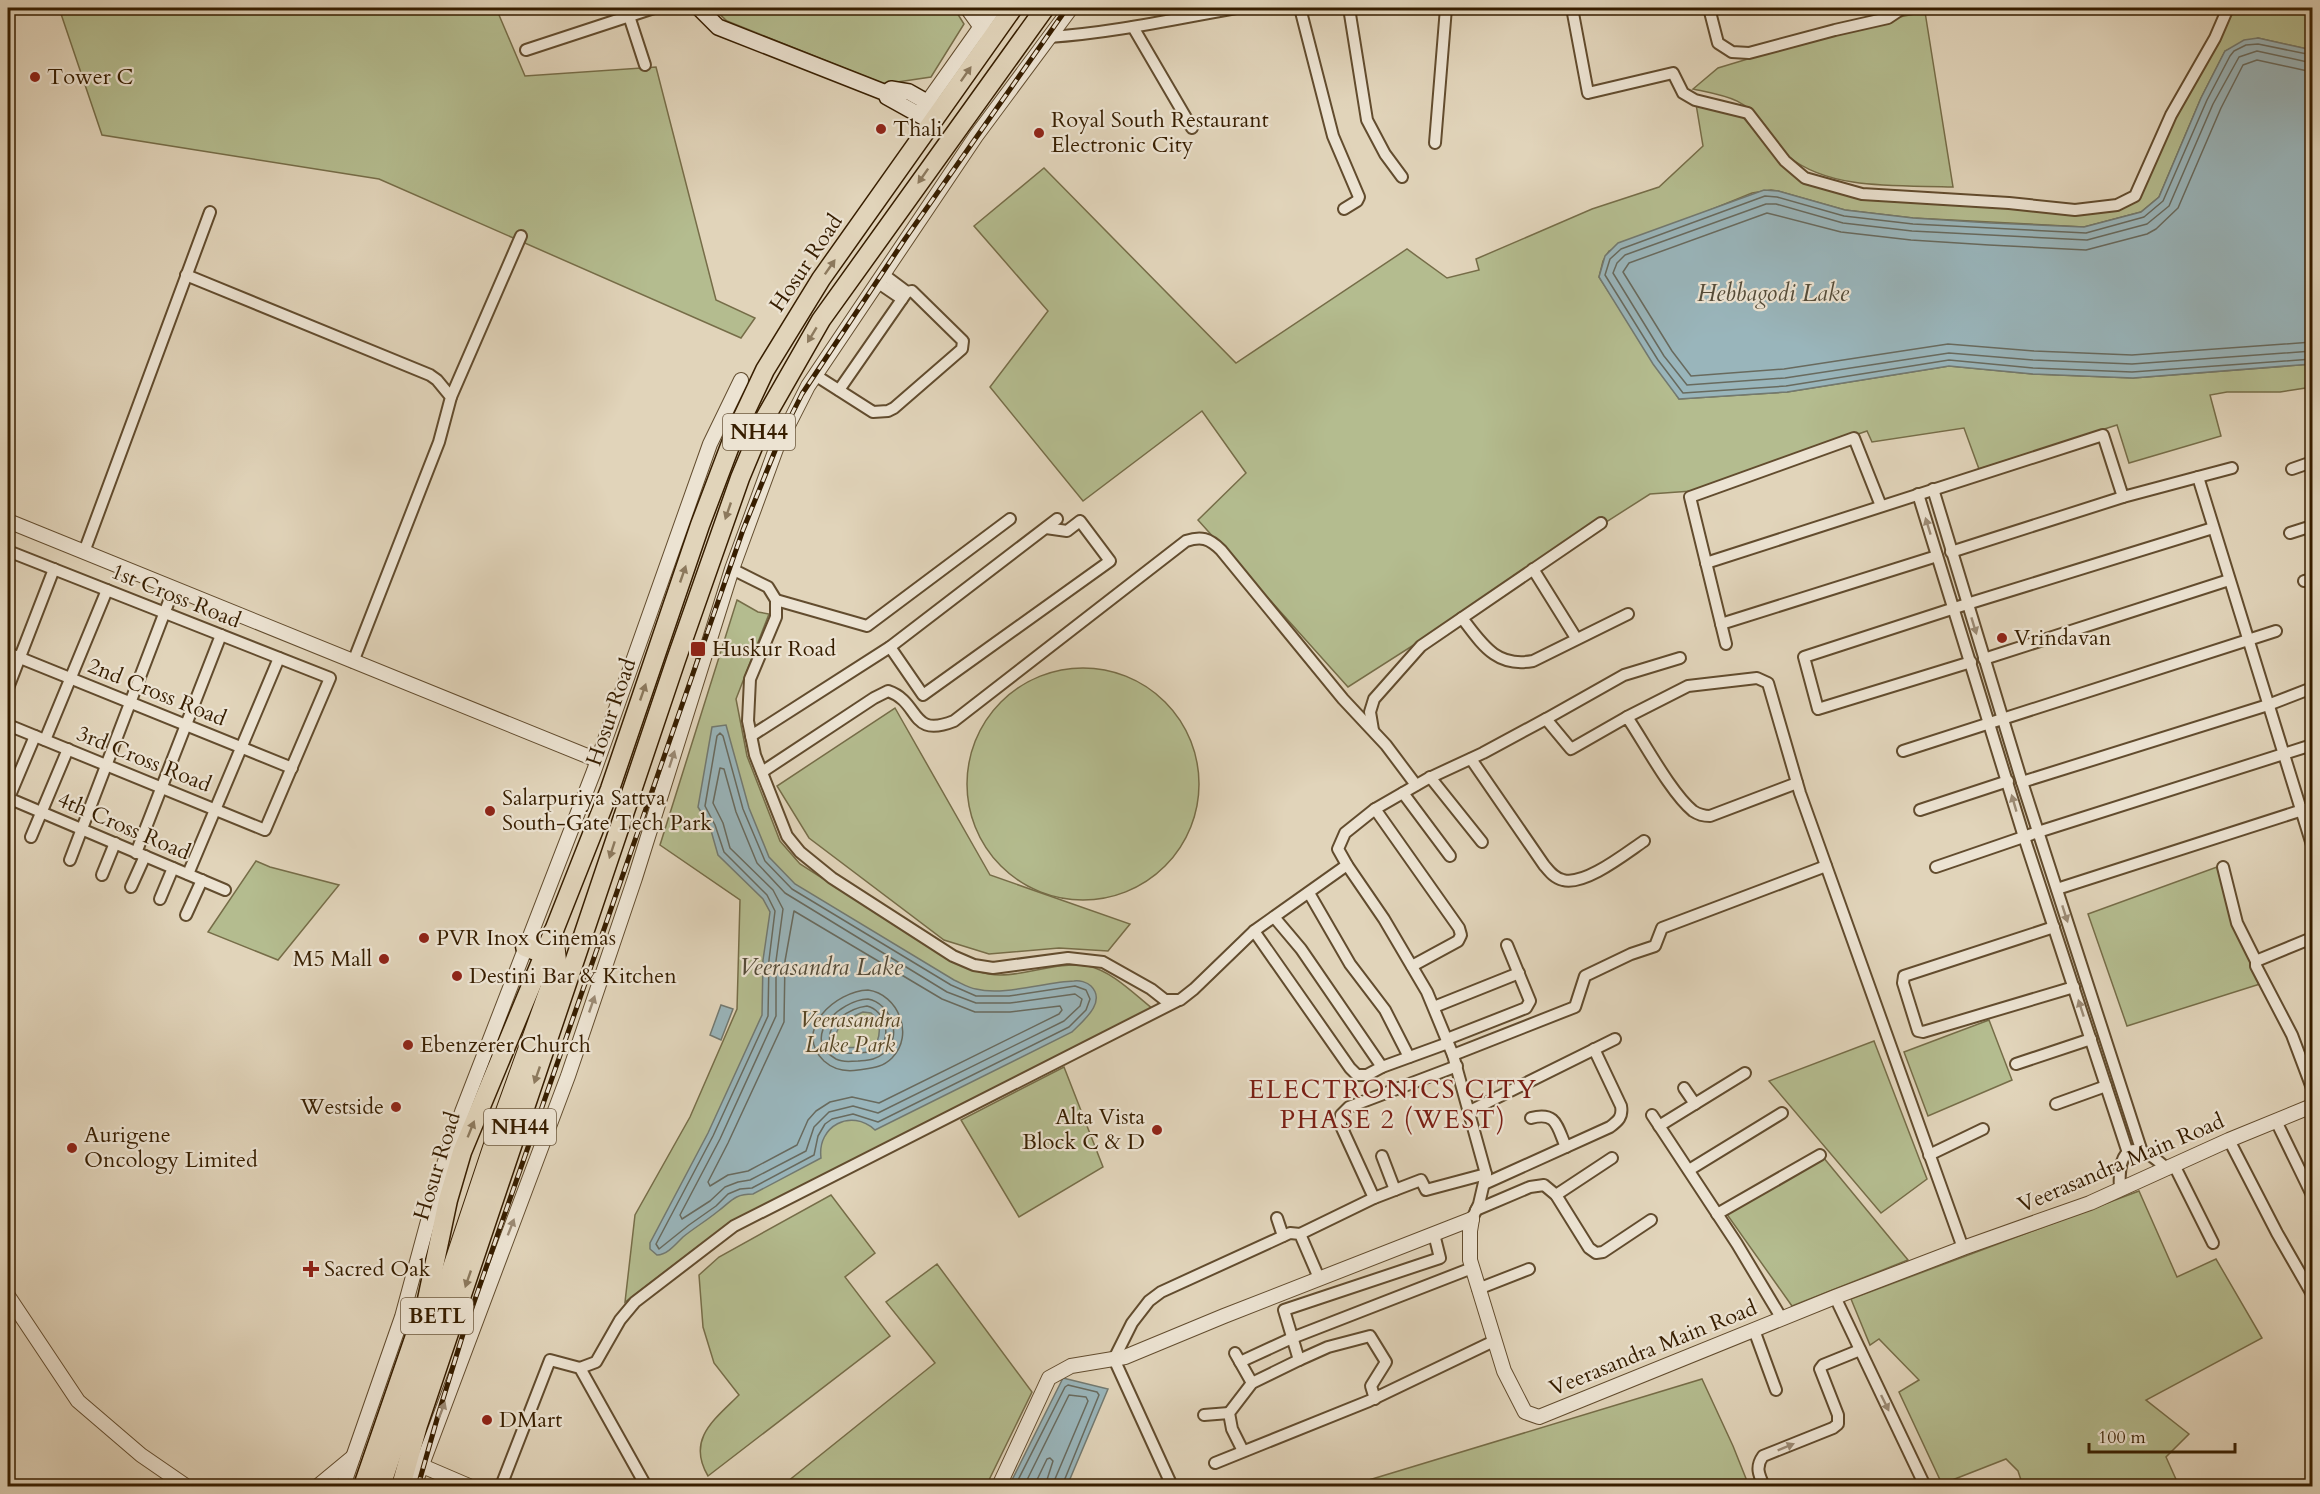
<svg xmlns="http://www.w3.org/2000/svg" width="2320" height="1494" viewBox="0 0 2320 1494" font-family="Cardo,serif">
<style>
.green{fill:#b4bc8f;stroke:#766d48;stroke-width:1.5}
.water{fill:#99b5bb;stroke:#727970;stroke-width:1.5;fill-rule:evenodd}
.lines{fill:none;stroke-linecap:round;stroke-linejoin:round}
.shore{stroke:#686a5e;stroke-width:1.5}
.minor-casing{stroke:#624c2e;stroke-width:14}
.tertiary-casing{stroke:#624c2e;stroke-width:16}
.secondary-casing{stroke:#371e00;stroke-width:18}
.trunk-casing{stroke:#371e00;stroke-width:21}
.motorway-casing{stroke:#371e00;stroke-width:22}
.minor{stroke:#ece3d2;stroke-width:10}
.tertiary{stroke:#ece3d2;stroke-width:14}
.secondary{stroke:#ece3d2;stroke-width:15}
.trunk{stroke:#e1d4ba;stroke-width:18}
.motorway{stroke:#e1d4ba;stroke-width:20}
.rail-casing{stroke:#371e00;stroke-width:5}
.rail{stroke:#ece3d2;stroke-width:3;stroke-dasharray:9;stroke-linecap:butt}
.oneway{fill:#8c795d}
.oneway2{fill:#9b8a74}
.poi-dot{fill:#8f2418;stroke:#ece3d2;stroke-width:2}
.labels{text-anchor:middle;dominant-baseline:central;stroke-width:4.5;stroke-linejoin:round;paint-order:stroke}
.shield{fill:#ece3d2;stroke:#6d593f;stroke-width:1.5}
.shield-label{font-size:21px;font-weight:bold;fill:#371e00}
.poi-label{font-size:22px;fill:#371e00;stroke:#ece3d2;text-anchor:start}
.street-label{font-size:22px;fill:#371e00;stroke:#ece3d2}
.park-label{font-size:22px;font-style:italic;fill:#564624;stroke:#ece3d2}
.water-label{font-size:24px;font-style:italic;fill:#544b38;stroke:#ece3d2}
.quarter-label{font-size:26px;letter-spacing:1.5px;fill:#7a1f14;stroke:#ece3d2}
</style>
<rect width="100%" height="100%" fill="#e1d4ba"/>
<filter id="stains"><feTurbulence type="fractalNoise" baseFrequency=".00333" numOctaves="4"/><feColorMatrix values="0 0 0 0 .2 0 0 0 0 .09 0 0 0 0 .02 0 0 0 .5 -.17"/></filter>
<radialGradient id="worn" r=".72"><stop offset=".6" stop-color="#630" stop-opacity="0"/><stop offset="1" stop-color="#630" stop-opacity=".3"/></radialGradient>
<g class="green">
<path d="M59,8H496L525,76L656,67L716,300L755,318L741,338L379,179L102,135Z"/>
<path d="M713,8H954L964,24L931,77L884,84L727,21Z"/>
<path d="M2233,8H2312V50L2258,38L2225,51L2201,98L2159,197L2141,212L2084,227L1913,218L1845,210L1778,191L1771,190L1752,193L1609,251L1603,261L1599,277L1679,399L1787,392L1949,366L2033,374L2133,378L2312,364V387L2280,392H2227L2210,395L2221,436L2129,463L2117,425L1979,469L1964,428L1872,442L1867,431L1692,491L1650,494L1348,687L1198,520L1246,473L1202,411L1083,501L990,387L1048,311L974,226L1044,168L1236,363L1407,249L1447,278L1479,270L1476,259L1592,209L1659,187L1703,146L1696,104L1740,114L1796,176L1821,188L2085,214L2139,198L2171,124Z"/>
<path d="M1925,12L1953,187C1901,185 1832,191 1789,157C1780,151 1773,137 1767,128C1746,98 1726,96 1693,89L1718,68L1863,24Z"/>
<path d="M737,600L758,612L769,614L736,699L747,756L780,841L800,864L952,961C968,968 983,975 1000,975C1029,975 1058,961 1088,966C1112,971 1134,994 1153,1009L700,1245L625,1302L635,1215L690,1117L737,1009L740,900L660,845Z"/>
<circle cx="1083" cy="784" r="116"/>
<path d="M895,708L990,875L1130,924L1108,951L1059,948L989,954L944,940L809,838L777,786Z"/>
<path d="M256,861L270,867L339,885L278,960L208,932Z"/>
<path d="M2217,867L2233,924L2260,984L2127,1026L2088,914Z"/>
<path d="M1989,1020L2012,1080L1928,1116L1904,1052Z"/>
<path d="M1874,1041L1927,1179L1881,1213L1769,1081Z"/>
<path d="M1064,1067L1103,1167L1019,1217L961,1120Z"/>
<path d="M1823,1157L1908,1260L1792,1306L1726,1213Z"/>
<path d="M2139,1191L2177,1277L2216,1259L2262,1338L2146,1400L2189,1434L2166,1457L2179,1486H2023L2018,1471L2006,1459L1942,1484L1899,1392L1919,1380L1879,1339L1870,1345L1851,1299Z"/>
<path d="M831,1195L875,1253L845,1277L890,1336L708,1476C686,1439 715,1419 739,1395L714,1363L703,1327L699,1275L719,1257Z"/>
<path d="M937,1264L1032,1392L986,1486H782L935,1363L886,1302Z"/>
<path d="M1702,1379L1733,1446L1749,1486H1349Z"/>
</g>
<g class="water">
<path d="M2258,38L2312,50V364L2133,378L2033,374L1949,366L1787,392L1679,399L1653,364L1599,277L1605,256L1618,243L1764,190L1778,191L1845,210L1913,218L1991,223L2084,227L2141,212L2159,197L2201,98L2225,51L2244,40Z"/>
<path d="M726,725L749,808L769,857L795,884L954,980C961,983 968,988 976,989C1004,996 1045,982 1074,981C1079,980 1087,982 1091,986C1107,1002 1083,1021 1072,1032L875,1130C851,1108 817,1126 821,1158L753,1194C733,1194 731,1202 717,1212C706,1221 694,1228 683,1237C676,1244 667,1255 657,1255L650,1249V1243L708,1133L762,1015L763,960L770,912L763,899L718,855L710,827L698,807L712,727ZM863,1012L871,1013C881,1021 881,1031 877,1042C869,1047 866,1046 857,1047C847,1048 843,1049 835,1040C835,1025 851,1017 863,1012Z"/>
<path d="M721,1005L733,1009L721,1040L710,1035Z"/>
<path d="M1063,1378L1108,1389L1067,1486H1009Z"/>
</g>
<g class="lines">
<g class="shore">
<path d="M2312,55L2258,44L2246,45L2234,51L2230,56L2207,100L2163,201L2144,217L2086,233L1913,224L1844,216L1777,197L1765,196L1621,249L1610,259L1605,275L1658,360L1683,393L1786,386L1949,360L2033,368L2132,372L2312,359"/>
<path d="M2312,63L2257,51L2239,57L2213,104L2169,206L2147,224L2087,240L1912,231L1843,223L1776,204H1766L1625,255L1617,263L1613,273L1664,356L1687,385L1785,378L1949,353L2033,360L2132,364L2312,351"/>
<path d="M2312,72L2257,60L2243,65L2221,108L2178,208L2156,229L2147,234L2086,250L1989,245L1911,240L1841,232L1767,213L1629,263L1623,272L1672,351L1691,376L1784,369L1948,344L2034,351L2132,355L2312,342"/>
<path d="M720,733L723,736L743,809L765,861L792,889L951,985L976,996H1009L1075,986L1086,990L1090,999L1086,1010L1069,1027L878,1122L853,1114L832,1119L825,1124L818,1136L814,1155L752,1188L740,1189L728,1194L716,1206L689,1225L659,1249L656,1244L713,1136L768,1016L769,960L775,911L767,895L724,852L715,825L705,806L717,736Z"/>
<path d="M720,768L724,769L736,812L757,863L785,893L947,992L976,1003H1010L1075,994L1082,999L1080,1006L1064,1021L878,1113L853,1106L829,1112L814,1127L806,1151L750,1180L738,1182L725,1187L710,1201L682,1219L680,1215L720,1139L776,1016V961L783,909L773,890L730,848L723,823L713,803Z"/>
<path d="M794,911L942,999L975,1012H1010L1060,1006L1062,1010L1059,1014L879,1103L852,1097L830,1102L816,1111L808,1120L797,1145L748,1171L728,1175L710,1186L708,1182L728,1143L784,1022L785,961Z"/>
<path d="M868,990C898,994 915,1035 892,1058C882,1068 871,1068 858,1070C845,1072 834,1070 824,1061C792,1030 836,991 868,990Z"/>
<path d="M868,999C890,1003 904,1036 884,1053C876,1060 868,1060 858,1061C850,1061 844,1063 836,1059C799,1038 840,1000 868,999Z"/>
<path d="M867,1006C885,1010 894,1039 876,1050C870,1053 864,1052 858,1053C844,1054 838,1054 830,1042C826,1023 850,1008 867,1006Z"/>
<path d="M1015,1486L1065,1387L1068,1385L1097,1392L1099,1395L1062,1486"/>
<path d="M1024,1486L1069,1395L1086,1397L1088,1401L1055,1479L1054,1486"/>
<path d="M1034,1486L1047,1459L1050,1458L1053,1461L1045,1486"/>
</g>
<defs>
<g id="minor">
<path d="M1300,8L1333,136L1359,197L1357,201L1344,209"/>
<path d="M1349,8L1367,120L1385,154L1402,177"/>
<path d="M1572,8L1588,93L1673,73L1683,93L1695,100L1748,113L1785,161L1805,178L1862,194L2009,203L2075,210L2117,205L2135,196L2171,115L2215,38L2228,8"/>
<path d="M1709,8L1718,43L1732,52L1749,53L1835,30L1888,18L1903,8"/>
<path d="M629,16L645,65"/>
<path d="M1133,27L1192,128"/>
<path d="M1049,37C1112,33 1174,19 1236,8"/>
<path d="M526,50L654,8"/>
<path d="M1435,143L1446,8"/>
<path d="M186,275L430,375L437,380L451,397L439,442L353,662"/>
<path d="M877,282L902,299"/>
<path d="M815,375L873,412L888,411L894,408L962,349L963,341L912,291L907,292L883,274"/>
<path d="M839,390L907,292"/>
<path d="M451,397L521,236"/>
<path d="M2292,469L2312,462"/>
<path d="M2198,477L2232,468"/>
<path d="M1933,489L2022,782L2141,1149"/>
<path d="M1918,494L2024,837L2128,1153"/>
<path d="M2290,533L2312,526"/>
<path d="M8,551L330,678L265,830L8,725"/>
<path d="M84,552L210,212"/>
<path d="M1951,552L2123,497"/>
<path d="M1706,563L2103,435L2123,497L2198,477L2312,845"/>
<path d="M732,569L768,587L776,600V617L750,679L748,721L755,755L787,836L800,852L832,878L953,956L974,965L993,968L1068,958L1103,962L1151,989L1165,1000H1180L1194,989L1254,931L1347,865"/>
<path d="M1533,569L1576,638"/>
<path d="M2304,581L2312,579"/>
<path d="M776,600L867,626L1010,519"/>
<path d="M1462,618C1482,644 1496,668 1533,661L1628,614"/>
<path d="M1721,624L1937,556"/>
<path d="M1726,644L1690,497L1854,438L1881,506"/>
<path d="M890,647L923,695L1110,561L1080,521L1067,531L1046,528"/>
<path d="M8,653L292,768"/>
<path d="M1984,659L2229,580"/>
<path d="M1971,662L1818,709L1804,657L1967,604L2213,528"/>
<path d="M8,688L54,569"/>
<path d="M1627,717L1688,686L1757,678L1768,683L1800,793L1963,1248"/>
<path d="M1546,719L1624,675L1680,658"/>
<path d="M1373,730L1370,712L1374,699L1421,646L1601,523"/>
<path d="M751,736L890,647L1057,519"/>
<path d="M45,740L107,590"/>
<path d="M1903,751L2276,631"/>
<path d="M1471,759L1544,865C1549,871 1554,878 1563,880C1585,886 1626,853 1644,841"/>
<path d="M762,772L874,698L888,691C921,702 909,739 954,721L1186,541C1201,536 1209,538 1221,550L1343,699L1386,745L1416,785"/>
<path d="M1430,777L1482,842"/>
<path d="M2022,782L2268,705L2312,688"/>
<path d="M1403,793L1450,856"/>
<path d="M8,798L225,890"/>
<path d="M8,800L35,736"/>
<path d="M1375,809L1459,928L1461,935L1458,941L1412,966"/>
<path d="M1920,810L2008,781"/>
<path d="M31,837L68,749"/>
<path d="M136,853L221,635"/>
<path d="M70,860L174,588"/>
<path d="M1936,867L2038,832L2312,745"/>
<path d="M2223,867L2237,923L2256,961"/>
<path d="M188,874L279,658"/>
<path d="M102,875L115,843"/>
<path d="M131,887L145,856"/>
<path d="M2057,889L2312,807"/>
<path d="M1309,893L1350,964L1385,1010L1409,1057"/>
<path d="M160,899L173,868"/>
<path d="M186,915L202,880"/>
<path d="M1274,917L1301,949L1382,1067"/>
<path d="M2054,927L1904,976L1903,983L1918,1031L1923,1032L2074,987"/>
<path d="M1254,931L1350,1068L1357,1075H1367L1382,1067L1448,1043"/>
<path d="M2312,938L2256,961V966L2292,1035L2312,1088"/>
<path d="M1434,1007L1519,973"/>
<path d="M1447,1039L1526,1008L1530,1001L1507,945"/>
<path d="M1453,1055L1575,1007L1585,976L1631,954L1655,946L1662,928L1826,866"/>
<path d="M2016,1064L2091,1039"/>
<path d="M1684,1088L1695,1104"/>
<path d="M2056,1104L2106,1086"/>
<path d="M1470,1111L1615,1039"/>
<path d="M1652,1115L1737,1244L1782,1319"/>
<path d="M1531,1118C1557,1111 1557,1127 1566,1147"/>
<path d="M2276,1121L2312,1195"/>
<path d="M1659,1126L1745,1073"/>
<path d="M2229,1140L2277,1233L2312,1294"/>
<path d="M1929,1155L1983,1129"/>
<path d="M1382,1156L1395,1190"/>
<path d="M2174,1165L2213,1243"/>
<path d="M1689,1170L1782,1113"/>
<path d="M1484,1184L1610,1127C1618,1121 1623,1117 1621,1106L1594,1049"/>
<path d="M2120,1190C2117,1145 2135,1138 2167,1169"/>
<path d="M1556,1195L1612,1158"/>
<path d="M1374,1198L1341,1126V1115L1349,1107L1457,1066"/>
<path d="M1476,1210L1530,1187L1544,1185L1556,1195L1589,1248L1596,1253L1603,1252L1651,1220"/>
<path d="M1717,1214L1820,1155"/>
<path d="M1277,1218L1283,1236"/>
<path d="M1472,1219L1479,1204L1486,1174L1453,1055L1427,992L1384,919L1347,865L1338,849L1345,833L1375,809L1427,779L1483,753L1546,719L1571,749L1627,717C1644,742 1671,793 1693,811C1699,815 1703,816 1710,816L1797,783"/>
<path d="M1300,1234L1374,1198L1421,1180L1426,1190L1486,1174"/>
<path d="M1478,1289L1529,1269"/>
<path d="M1835,1297L1925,1486"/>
<path d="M1754,1330L1776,1390"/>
<path d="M1235,1353L1252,1383"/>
<path d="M1299,1360L1328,1347L1370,1336L1386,1362L1371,1386L1375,1399"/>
<path d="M1240,1362L1292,1338L1472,1268"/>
<path d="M580,1368L596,1362L620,1320L635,1302L734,1226L1177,1001"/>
<path d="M1204,1415L1229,1413"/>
<path d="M1243,1451L1232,1429L1229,1413L1252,1383L1299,1360L1284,1310L1440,1258L1434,1234"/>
<path d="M1215,1463L1369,1401L1494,1341"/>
<path d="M501,1486L550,1360L580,1368L646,1486"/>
<path d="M1172,1486L1114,1359L1132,1323L1149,1301L1161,1292L1290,1233L1300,1234L1319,1278"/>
<path d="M1764,1486C1759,1475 1755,1467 1763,1456L1833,1428L1838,1424V1415L1820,1369L1823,1365L1860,1350"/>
</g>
<g id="tertiary">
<path d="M967,8L985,33"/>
<path d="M921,111L994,8"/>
<path d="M8,521L597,760"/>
<path d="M1472,1219L1470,1231V1260L1504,1371L1525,1412L1539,1417L1835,1297L1963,1248L2090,1203L2229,1140L2312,1106"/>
<path d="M8,1296L78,1401L141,1455L186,1486"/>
<path d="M413,1462L469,1486"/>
<path d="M318,1486L353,1457"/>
<path d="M343,1486L402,1317L441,1173L462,1112L594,771L710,444L741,380"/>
<path d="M414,1486L568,1076L635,878L732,569L776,449L808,386L976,136L1071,8"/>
<path d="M999,1486L1049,1378L1071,1366L1125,1357L1224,1316L1472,1219"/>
</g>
<g id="secondary">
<path d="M699,8L718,27L886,93L887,97L932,122"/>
<path d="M886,93L891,89L909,92L941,110"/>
</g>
<g id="trunk">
<path d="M525,947L544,954"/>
<path d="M363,1486L426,1304L448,1200L462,1152L553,933L610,789L700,525L733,438L765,370L821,279L1013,8"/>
<path d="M401,1486L418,1425L676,660L740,478L765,418L821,320L1045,8"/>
</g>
<path id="motorway" d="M380,1486L494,1145L557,970L553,933"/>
</defs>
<use href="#minor" class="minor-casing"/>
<use href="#tertiary" class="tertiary-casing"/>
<use href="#secondary" class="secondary-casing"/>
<use href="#trunk" class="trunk-casing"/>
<use href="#motorway" class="motorway-casing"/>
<use href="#minor" class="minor"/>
<use href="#tertiary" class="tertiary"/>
<use href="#secondary" class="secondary"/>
<use href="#trunk" class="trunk"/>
<use href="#motorway" class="motorway"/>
<defs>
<path id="rail" d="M418,1486L439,1412L464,1331L743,530L781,436L802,394L905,239L1067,8"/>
</defs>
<use href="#rail" class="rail-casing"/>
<use href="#rail" class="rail"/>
</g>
<defs><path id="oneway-solid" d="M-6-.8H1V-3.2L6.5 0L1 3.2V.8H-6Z" transform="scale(1.5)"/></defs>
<g class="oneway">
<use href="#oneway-solid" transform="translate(966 74) rotate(-55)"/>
<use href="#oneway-solid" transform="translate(923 176) rotate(125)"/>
<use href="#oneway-solid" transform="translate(830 267) rotate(-55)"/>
<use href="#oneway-solid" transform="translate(812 335) rotate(121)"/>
<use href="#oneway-solid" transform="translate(728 511) rotate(109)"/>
<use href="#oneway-solid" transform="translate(683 574) rotate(-71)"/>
<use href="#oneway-solid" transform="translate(643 692) rotate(-71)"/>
<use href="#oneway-solid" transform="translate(612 850) rotate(108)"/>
<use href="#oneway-solid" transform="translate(537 1075) rotate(109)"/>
<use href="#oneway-solid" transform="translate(471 1129) rotate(-68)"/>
<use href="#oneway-solid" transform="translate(468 1279) rotate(109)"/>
</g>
<g class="oneway2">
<use href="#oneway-solid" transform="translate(1928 526) rotate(-107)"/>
<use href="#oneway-solid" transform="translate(1974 626) rotate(73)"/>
<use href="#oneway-solid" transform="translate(672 759) rotate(-72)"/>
<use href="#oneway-solid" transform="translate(2014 803) rotate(-106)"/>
<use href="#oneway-solid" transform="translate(2065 914) rotate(72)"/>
<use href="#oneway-solid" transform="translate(592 1004) rotate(-71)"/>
<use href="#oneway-solid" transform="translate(2081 1008) rotate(-108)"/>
<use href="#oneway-solid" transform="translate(511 1227) rotate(-69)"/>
<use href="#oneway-solid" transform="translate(1885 1403) rotate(64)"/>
<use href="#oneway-solid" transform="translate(442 1410) rotate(-69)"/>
<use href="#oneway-solid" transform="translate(1786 1447) rotate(-22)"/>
</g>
<g class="poi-dot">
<circle cx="35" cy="77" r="6"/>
<circle cx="881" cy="129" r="6"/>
<circle cx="1039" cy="133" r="6"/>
<circle cx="2002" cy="638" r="6"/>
<rect x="690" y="641" width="16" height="16" rx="3"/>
<circle cx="490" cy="811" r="6"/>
<circle cx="424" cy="938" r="6"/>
<circle cx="384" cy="959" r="6"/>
<circle cx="457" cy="976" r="6"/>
<circle cx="408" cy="1045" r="6"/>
<circle cx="396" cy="1107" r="6"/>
<circle cx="1157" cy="1130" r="6"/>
<circle cx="72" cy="1148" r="6"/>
<path d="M308 1260h6v6h6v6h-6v6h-6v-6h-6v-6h6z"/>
<circle cx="487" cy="1420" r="6"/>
</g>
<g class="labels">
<g class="shield">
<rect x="723" y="414" width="72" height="36" rx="4.5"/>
<rect x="484" y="1109" width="72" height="36" rx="4.5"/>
<rect x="401" y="1298" width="72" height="36" rx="4.5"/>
</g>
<g class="shield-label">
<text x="759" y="432">NH44</text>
<text x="520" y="1127">NH44</text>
<text x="437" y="1316">BETL</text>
</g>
<g class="poi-label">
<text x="47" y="77">Tower C</text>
<text x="1051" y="120">Royal South Restaurant<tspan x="1051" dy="25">Electronic City</tspan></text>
<text x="893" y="129">Thali</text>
<text x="2014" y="638">Vrindavan</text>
<text x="712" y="649">Huskur Road</text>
<text x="502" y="798">Salarpuriya Sattva<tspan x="502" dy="25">South-Gate Tech Park</tspan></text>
<text x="436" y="938">PVR Inox Cinemas</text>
<text x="372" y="959" text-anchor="end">M5 Mall</text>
<text x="469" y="976">Destini Bar &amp; Kitchen</text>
<text x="420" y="1045">Ebenzerer Church</text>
<text x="384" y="1107" text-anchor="end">Westside</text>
<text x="1145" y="1117" text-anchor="end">Alta Vista<tspan x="1145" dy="25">Block C &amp; D</tspan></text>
<text x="84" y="1135">Aurigene<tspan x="84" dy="25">Oncology Limited</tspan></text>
<text x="324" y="1269">Sacred Oak</text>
<text x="499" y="1420">DMart</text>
</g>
<g class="street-label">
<text transform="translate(806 263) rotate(-56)">Hosur Road</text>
<text transform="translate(176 596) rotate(22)">1st Cross Road</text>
<text transform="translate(157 692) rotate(22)">2nd Cross Road</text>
<text transform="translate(611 712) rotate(-71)">Hosur Road</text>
<text transform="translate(144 759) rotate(22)">3rd Cross Road</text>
<text transform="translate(124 826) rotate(23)">4th Cross Road</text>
<text transform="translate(2121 1163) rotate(-23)">Veerasandra Main Road</text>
<text transform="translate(437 1166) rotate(-73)">Hosur Road</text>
<text transform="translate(1653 1348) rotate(-22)">Veerasandra Main Road</text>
</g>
<g class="park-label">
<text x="850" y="1020">Veerasandra<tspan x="850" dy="25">Lake Park</tspan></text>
</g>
<g class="water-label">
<text x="1773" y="293">Hebbagodi Lake</text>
<text x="821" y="967">Veerasandra Lake</text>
</g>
<g class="quarter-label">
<text x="1393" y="1089">ELECTRONICS CITY<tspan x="1393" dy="30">PHASE 2 (WEST)</tspan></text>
</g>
</g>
<rect width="2320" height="1494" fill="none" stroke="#e1d4ba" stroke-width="30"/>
<rect x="9" y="9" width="2302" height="1476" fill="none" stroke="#371e00" stroke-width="3"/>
<rect x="15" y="15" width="2290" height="1464" fill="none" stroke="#371e00" stroke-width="1.5"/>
<path d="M2089 1443v9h146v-9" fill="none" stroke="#371e00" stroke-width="3"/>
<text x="2098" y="1443" font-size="18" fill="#371e00" stroke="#ece3d2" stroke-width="4.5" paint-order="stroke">100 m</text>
<rect width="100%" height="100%" filter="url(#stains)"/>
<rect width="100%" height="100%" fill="url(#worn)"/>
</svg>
